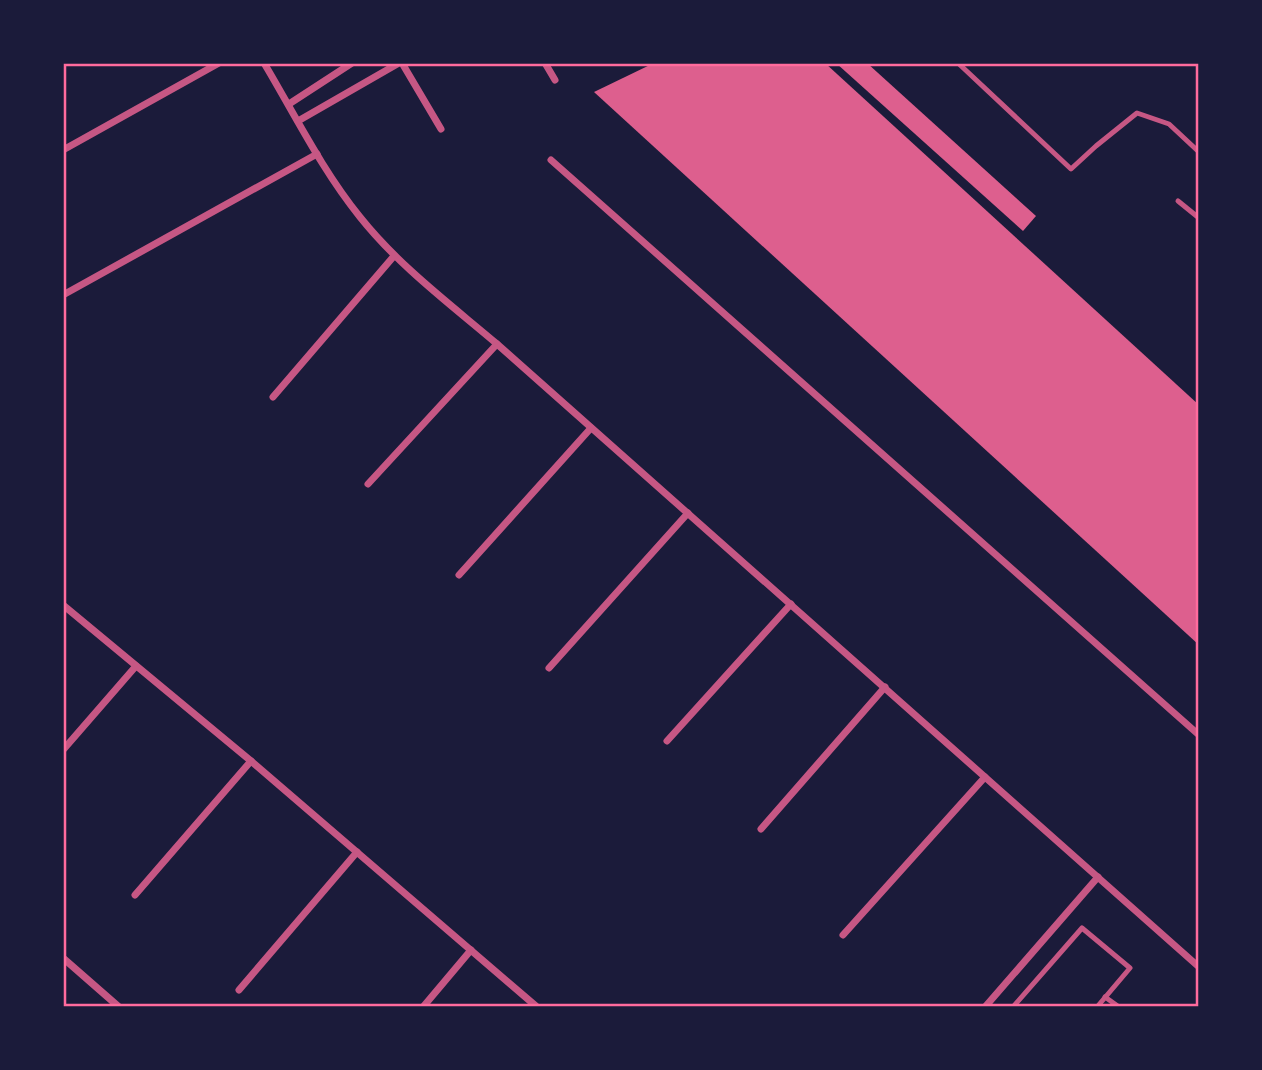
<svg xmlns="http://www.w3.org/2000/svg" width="1262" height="1070" viewBox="0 0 1262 1070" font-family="Montserrat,sans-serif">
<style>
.building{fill:#dd5f8e}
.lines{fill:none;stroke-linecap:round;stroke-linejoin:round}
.service{stroke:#c65784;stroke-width:5}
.minor{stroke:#c65784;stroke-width:7}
.neatline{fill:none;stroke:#ff6b9d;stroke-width:2.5}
</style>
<rect width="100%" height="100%" fill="#1b1b3a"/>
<g class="building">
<path d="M654,63H825L1199,405V645L594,92Z"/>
<path d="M836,63H867L1036,216L1023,231Z"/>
</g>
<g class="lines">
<g class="service">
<path d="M958,63L1071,169L1096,146L1137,113L1169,124L1199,152"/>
<path d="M1178,201L1199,218"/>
<path d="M1105,997L1119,1007"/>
<path d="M1013,1007L1082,928L1130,968L1097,1007"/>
</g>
<g class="minor">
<path d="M264,63C295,115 322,170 360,217C399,266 450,304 497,344L1199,967"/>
<path d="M402,63L441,129"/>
<path d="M545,63L555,80"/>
<path d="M289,104L352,63"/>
<path d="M298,121L399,63"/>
<path d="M63,150L219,63"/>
<path d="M551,160L1199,735"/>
<path d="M63,295L317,154"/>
<path d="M273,397L394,256"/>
<path d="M368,484L497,344"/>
<path d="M459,575L591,428"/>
<path d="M63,605L251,761L537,1007"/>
<path d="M549,668L688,513"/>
<path d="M667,741L791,604"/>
<path d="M63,750L136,666"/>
<path d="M761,829L885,687"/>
<path d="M135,895L251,761"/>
<path d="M843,935L985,777"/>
<path d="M63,958L119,1007"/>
<path d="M239,990L357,852"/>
<path d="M423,1007L471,950"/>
<path d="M985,1007L1098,877"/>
</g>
</g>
<rect width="1262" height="1070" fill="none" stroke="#1b1b3a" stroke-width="130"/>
<rect x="65" y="65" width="1132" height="940" class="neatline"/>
</svg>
